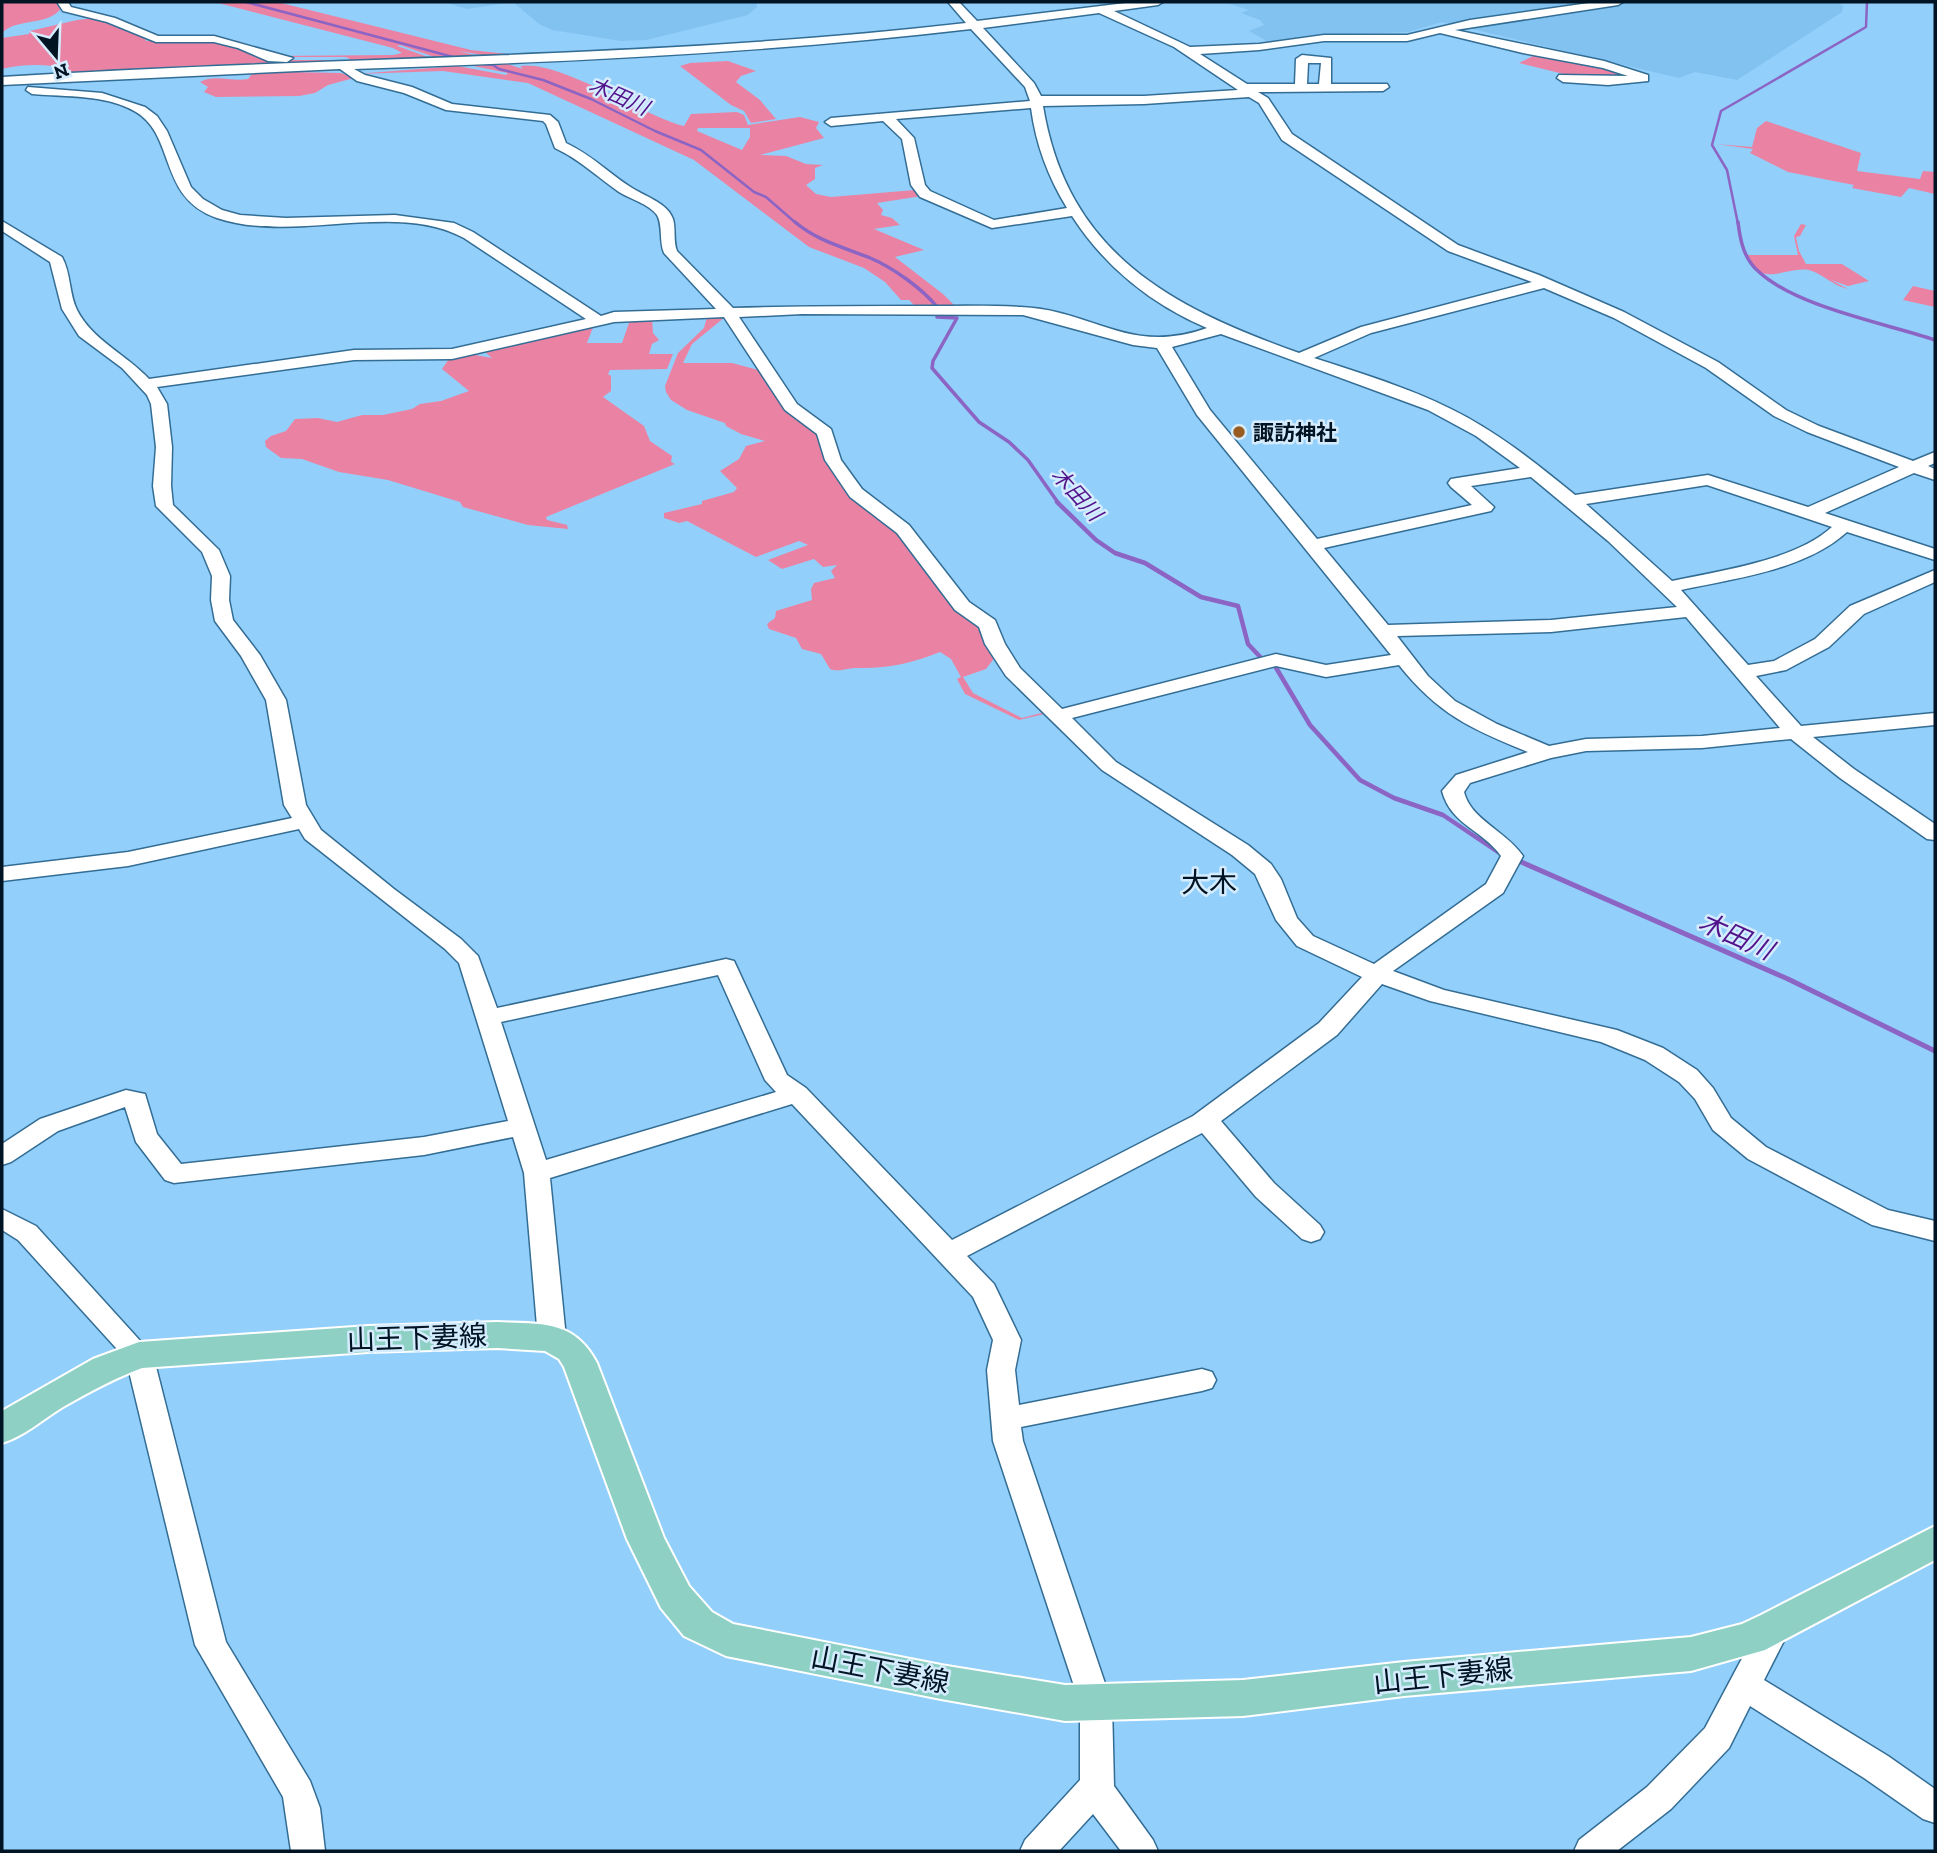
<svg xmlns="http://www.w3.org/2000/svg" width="1937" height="1853" viewBox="0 0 1937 1853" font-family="'Zilla Slab','Noto Sans JP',serif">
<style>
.built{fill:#81c2f1}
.green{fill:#ea83a3;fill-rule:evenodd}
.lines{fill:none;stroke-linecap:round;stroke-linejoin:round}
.stream-far3{stroke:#8b64c4;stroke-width:2.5}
.stream-far2{stroke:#8b64c4;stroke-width:3.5}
.stream-far1{stroke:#8b64c4;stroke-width:4.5}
.stream{stroke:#8b64c4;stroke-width:5}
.minor-casing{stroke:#336d94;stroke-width:3}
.major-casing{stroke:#fff;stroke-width:4}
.minor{fill:#fff;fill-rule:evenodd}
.major{fill:#8fd0c5;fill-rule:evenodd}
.poi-dot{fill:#995c20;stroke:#d4ecfe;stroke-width:2.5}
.labels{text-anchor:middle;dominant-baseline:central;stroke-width:5;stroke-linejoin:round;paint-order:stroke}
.far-water-label{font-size:21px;font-style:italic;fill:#51128a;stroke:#d4ecfe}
.far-poi-label{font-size:21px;font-weight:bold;fill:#001424;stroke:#d4ecfe;text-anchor:start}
.water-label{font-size:26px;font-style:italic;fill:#51128a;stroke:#d4ecfe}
.quarter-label{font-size:28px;fill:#001424;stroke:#d4ecfe}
.near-street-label{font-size:28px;fill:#001424;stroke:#d4ecfe}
</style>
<rect width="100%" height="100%" fill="#93cffb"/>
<g class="built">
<path d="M444,2H757V7L748,15L646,40L621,41L552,30L539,24L513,2L467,9Z"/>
<path d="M1224,2H1837L1843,6L1842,12L1737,80L1695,72L1679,78L1442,22L1408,32L1306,36L1270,43L1249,31L1264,25L1260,20L1241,13L1249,10Z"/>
</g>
<g class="green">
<path d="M2,2H60L62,7C49,27 18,17 2,33Z"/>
<path d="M214,2H277L471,50L517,55L652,49L496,57L458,51L486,58L440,59L400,45L397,46L434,59L348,61L350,59L346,57H278L272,56L393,55L402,53L393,48Z"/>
<path d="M105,17L147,35L145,40L147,41L224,39L238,41L277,60H325L332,62L78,73C66,73 61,67 52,66C36,64 17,65 2,69V38L29,34L30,31L77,20Z"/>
<path d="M1537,54L1591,62L1637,77L1580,78L1519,63Z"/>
<path d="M728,61L756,71L741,76L736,82L760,100L776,119L751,123L744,111L731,105L680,66L690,63Z"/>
<path d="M504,63L523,69L520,66C558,59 642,115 684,126L691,114L737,112L744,115L748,125L800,117L819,122L816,128L824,138L760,155L786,156L806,164L823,165L815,168V179L806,185L816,194L831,197L915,190L922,196L877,203L883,210L881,215L892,218L900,225L874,229L924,250L895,257L943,294L959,310L916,307L909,300H901L885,282L864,268L809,247L694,160L528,83L443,71L356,74L457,66L506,75L508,73L463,64ZM698,128H750V137L742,150L697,131Z"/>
<path d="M287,72L341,73L354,78L328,85L315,93L299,96L216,97L204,92L208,87L200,82C214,74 232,82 248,79L252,74Z"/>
<path d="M1766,121L1861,153L1857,171L1920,179L1923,171L1935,172V194L1909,188L1901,197L1852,188L1854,185L1788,172L1750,153L1753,149L1716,144L1752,147L1757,128Z"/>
<path d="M1801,224L1806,225L1800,236L1796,237L1799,251L1806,264H1842L1869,281L1848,286L1831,280L1848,289C1834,286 1825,276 1812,271C1789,263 1761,292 1748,255H1798L1794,236Z"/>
<path d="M1913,286L1935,291V307L1903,300Z"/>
<path d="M707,317H725L692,344L683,363H732L762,371C778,396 795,422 828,426L836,452L849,474L862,488V491L903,521L917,535L979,621L996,656L986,669L963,677L973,693L1022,718L1045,712L1044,714L1019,720L965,694L957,679L961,677L951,659L940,652C914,663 885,669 857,668C847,667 841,673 830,669L821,654L802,649L796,638L769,629L767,624L775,618L776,611L812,600L811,589L814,583L835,578L831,571L837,565L823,567L814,559L782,569L768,560L808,545L799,541L756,557L687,521L679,523L664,518V513L702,504V501L734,492L737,488L720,471L739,459L746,446L765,441L741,434L726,426L725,423L687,410L671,400L666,392L665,386L678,353L704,328Z"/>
<path d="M652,318L653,333L659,340L652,344L649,354H673L667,369L610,370L608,374L611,376V391L603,397L644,426L650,441L672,456L671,462L675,464L546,517L547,520L567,525L568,529L528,525L463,507L460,502L388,480L339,472L302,459L281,458L266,447L265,441L271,436L286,431L295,419L318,418L337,422L362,415H383L412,409L420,404L441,401L469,391L442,369L451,356L470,354L492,358L485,352L486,349L595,322L587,343H622L630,320Z"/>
</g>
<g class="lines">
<g class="stream-far3">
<path d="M246,2L457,58"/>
<path d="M474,63L493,65L499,69L543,80L591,99L655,131L701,150L754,192L766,197L797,224"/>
<path d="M1738,224L1727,170L1712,145L1721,111L1866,27L1867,2"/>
</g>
<g class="stream-far2">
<path d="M795,222C816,240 842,247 868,257C892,267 922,288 938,308"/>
<path d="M1738,222C1740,240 1744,259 1758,271C1796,307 1885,323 1935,340"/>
<path d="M937,317L957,318L933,361L932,368L979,422L1009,442L1028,460L1059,504"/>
</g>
<g class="stream-far1">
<path d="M1057,502L1096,540L1115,553L1145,563L1201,597L1238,606L1248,644L1264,661"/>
<path d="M1275,666L1310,725L1360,780L1394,798L1443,815L1498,852"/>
</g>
<path class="stream" d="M1519,861L1788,979L1935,1051"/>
<defs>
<g id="minor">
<path d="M57,2H68L71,7L115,18L158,36H214L293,58L287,62L268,61L238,48L214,42H156L107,22L63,11Z"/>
<path d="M948,2H959L977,21L1134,2H1163L1158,5L1114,11L1190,47L1259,44L1324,35H1407L1470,20L1596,2H1623L1618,5L1455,30L1604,61L1648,75V81L1608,85L1563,82L1557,78L1559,75L1628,76L1603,68L1523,53L1440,33L1407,41H1324L1259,50L1200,54L1247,84H1295L1296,59L1302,55L1331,58V84H1387L1389,87L1383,91L1258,92L1268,98L1292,134L1458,245L1539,275L1624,312L1718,362L1786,410L1819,426L1913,461L1935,452V463L1928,466L1935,469V480L1914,473L1825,513L1935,549V560L1847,532C1805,570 1736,578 1681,590L1748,665L1774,661L1815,639L1850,606L1935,570V582L1864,614L1829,647L1786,670L1756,676L1801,726L1935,713V725L1813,737L1854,769L1935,824V840L1927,839L1840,778L1791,739L1702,748L1586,751L1551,758L1470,783L1464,792C1471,820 1505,830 1523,856L1503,893L1393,971L1444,990L1617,1030L1663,1048L1697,1070L1713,1088L1731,1118L1766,1147L1888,1210L1935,1221V1241L1872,1225L1748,1159L1713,1130L1695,1099L1679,1082L1645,1060L1601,1042L1430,1001L1382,984L1337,1035L1221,1121L1274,1183L1320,1225L1324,1232L1320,1239L1311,1242L1302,1239L1256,1197L1202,1133L967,1256L994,1284L1021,1340L1015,1370L1019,1405L1202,1369L1212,1372L1216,1380L1212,1388L1202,1391L1021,1427L1023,1441L1112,1704L1114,1786L1153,1840L1158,1851H1121L1093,1814L1059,1851H1020L1025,1840L1080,1780V1704L993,1441L987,1370L993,1340L973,1297L792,1104L550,1178L566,1338L562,1345L552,1349L542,1345L538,1338L524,1173L513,1137L424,1155L174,1183L165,1180L136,1142L125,1107L58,1131L11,1162L2,1165V1144L40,1119L126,1090L145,1094L157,1134L181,1164L424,1137L508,1121L459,963L445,949L305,839L299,829L128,866L2,881V867L128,852L292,818L284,805L266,700L241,656L215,621L211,600L212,576L202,552L156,506L153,486L156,447L151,404L147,395L122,368L79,336L62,309L50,262L2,231V221L62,257C71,273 69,294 77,310C92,340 127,355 149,379L354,350L452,349L586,319L464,238C395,200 293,244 217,218C158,198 176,136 136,112C106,94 66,97 32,94L26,90L28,87L102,93L145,107L157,116L167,131L191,187L203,199L222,210L240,215L286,218L395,215L454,223L473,232L601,316L614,312L716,309L664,253C659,242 663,225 657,215C649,204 630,199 619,192C596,176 582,161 555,148L546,124L543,121L446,110L404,93L357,81L340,69L2,85V77C324,56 644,60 966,23ZM1099,13L1174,47L1238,90L1144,96H1041L1034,83L983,28ZM971,29L1025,87L1030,101L831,118L825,122L831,126L883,121L902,139L911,185L920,197L992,228L1072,216C1104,266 1152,305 1207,328C1129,356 1093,310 1021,307C989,305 957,306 925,306C861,306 797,306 733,308L677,251C673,241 676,229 673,219C667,202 643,196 629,186C606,171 593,156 566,143L558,122L550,115L452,104L412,87L365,75L354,69C561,62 766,53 971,29ZM1308,63H1321L1319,84H1307ZM1249,97L1259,103L1282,140L1448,251L1532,282L1361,327L1299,353C1170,307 1067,253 1043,106L1144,104ZM1031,108C1036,145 1048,177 1067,208L994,220L930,191L925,185L914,138L896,119ZM1544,288L1614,318L1706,368L1774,416L1807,432L1899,467L1808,507L1708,475L1575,495C1536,463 1496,431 1451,409C1407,387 1360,373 1314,358L1371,333ZM802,314L1023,315L1133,345L1157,348L1197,415L1391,655L1326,665L1276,654L1062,709L1020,668L1005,644L995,620L969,602L909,525L862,489L841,460L831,429L797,404L739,317ZM724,317L785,410L817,434L825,460L850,497L897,533L955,610L979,627L985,644L1006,676L1102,770L1232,855L1255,874L1276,920L1297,946L1362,977L1319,1023L1193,1116L952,1240L806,1088L787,1075L734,961L726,959L497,1008L478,956L461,939L394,889L321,830L306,805L286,700L260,655L233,620L229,600L230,576L219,550L173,505L171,486L172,447L167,404L157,387L354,360L452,359L614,322ZM1221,334L1428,410L1476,436L1520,468L1451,479L1448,483L1451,487L1472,505L1317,539L1210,410L1172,347ZM1531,477L1608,541L1677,607L1551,620L1388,625L1324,548L1491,511L1494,507L1471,486ZM1707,485L1832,527C1794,561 1722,570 1672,581L1586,504ZM1686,617L1780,728L1702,736L1586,739L1549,746L1497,724L1455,701L1428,676L1397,636L1551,632ZM1399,665C1438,714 1471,729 1528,752L1456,775L1442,791C1451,825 1483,830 1501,856L1486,884L1374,964L1313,936L1297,918L1281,879L1271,864L1248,845L1116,762L1072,718L1276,666L1326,677ZM718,975L765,1080L776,1092L546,1160L501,1022Z"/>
<path d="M2,1209L36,1226L153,1355L226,1642L310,1781L320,1808L325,1851H291L283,1797L195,1645L126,1359L18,1240L2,1230Z"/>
<path d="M1775,1613L1786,1617L1791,1627L1764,1680L1888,1756L1935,1789V1823L1923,1819L1864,1778L1750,1706L1729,1748L1671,1809L1617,1851H1574L1579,1840L1647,1787L1705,1728L1764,1617Z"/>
</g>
<path id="major" d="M497,1322C541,1324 574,1319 597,1363L664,1538L689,1586L712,1612L733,1624L941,1665L1065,1685L1243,1680L1404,1662L1691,1637L1742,1624L1761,1615L1935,1526V1560L1765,1650L1691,1671L1404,1696L1243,1716L1065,1721L941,1699L726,1656L684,1636L661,1608L627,1539L564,1367L559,1359L545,1351L497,1348L368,1352L142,1368C115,1378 89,1392 63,1407C43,1419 25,1436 2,1443V1411L93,1359L139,1342L368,1326Z"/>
</defs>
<use href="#minor" class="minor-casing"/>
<use href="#major" class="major-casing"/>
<use href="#minor" class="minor"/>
<use href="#major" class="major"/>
</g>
<circle class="poi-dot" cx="1239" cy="432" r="7"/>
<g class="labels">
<g class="far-water-label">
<text transform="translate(619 96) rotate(24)">木田川</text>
<text transform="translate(1077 494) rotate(48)">木田川</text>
</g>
<g class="far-poi-label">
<text x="1253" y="432">諏訪神社</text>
</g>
<g class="water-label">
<text transform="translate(1736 936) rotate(24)">木田川</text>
</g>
<g class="quarter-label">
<text x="1209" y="882">大木</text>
</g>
<g class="near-street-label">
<text transform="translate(417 1338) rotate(-2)">山王下妻線</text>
<text transform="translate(880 1670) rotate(11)">山王下妻線</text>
<text transform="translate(1443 1676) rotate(-6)">山王下妻線</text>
</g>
</g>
<rect width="1937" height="1853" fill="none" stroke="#001424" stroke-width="7"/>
<g transform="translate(56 56) rotate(161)" stroke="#d4ecfe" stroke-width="5" paint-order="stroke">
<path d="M0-5L12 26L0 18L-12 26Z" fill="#001424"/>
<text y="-10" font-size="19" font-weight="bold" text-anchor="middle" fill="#001424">N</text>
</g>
</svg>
